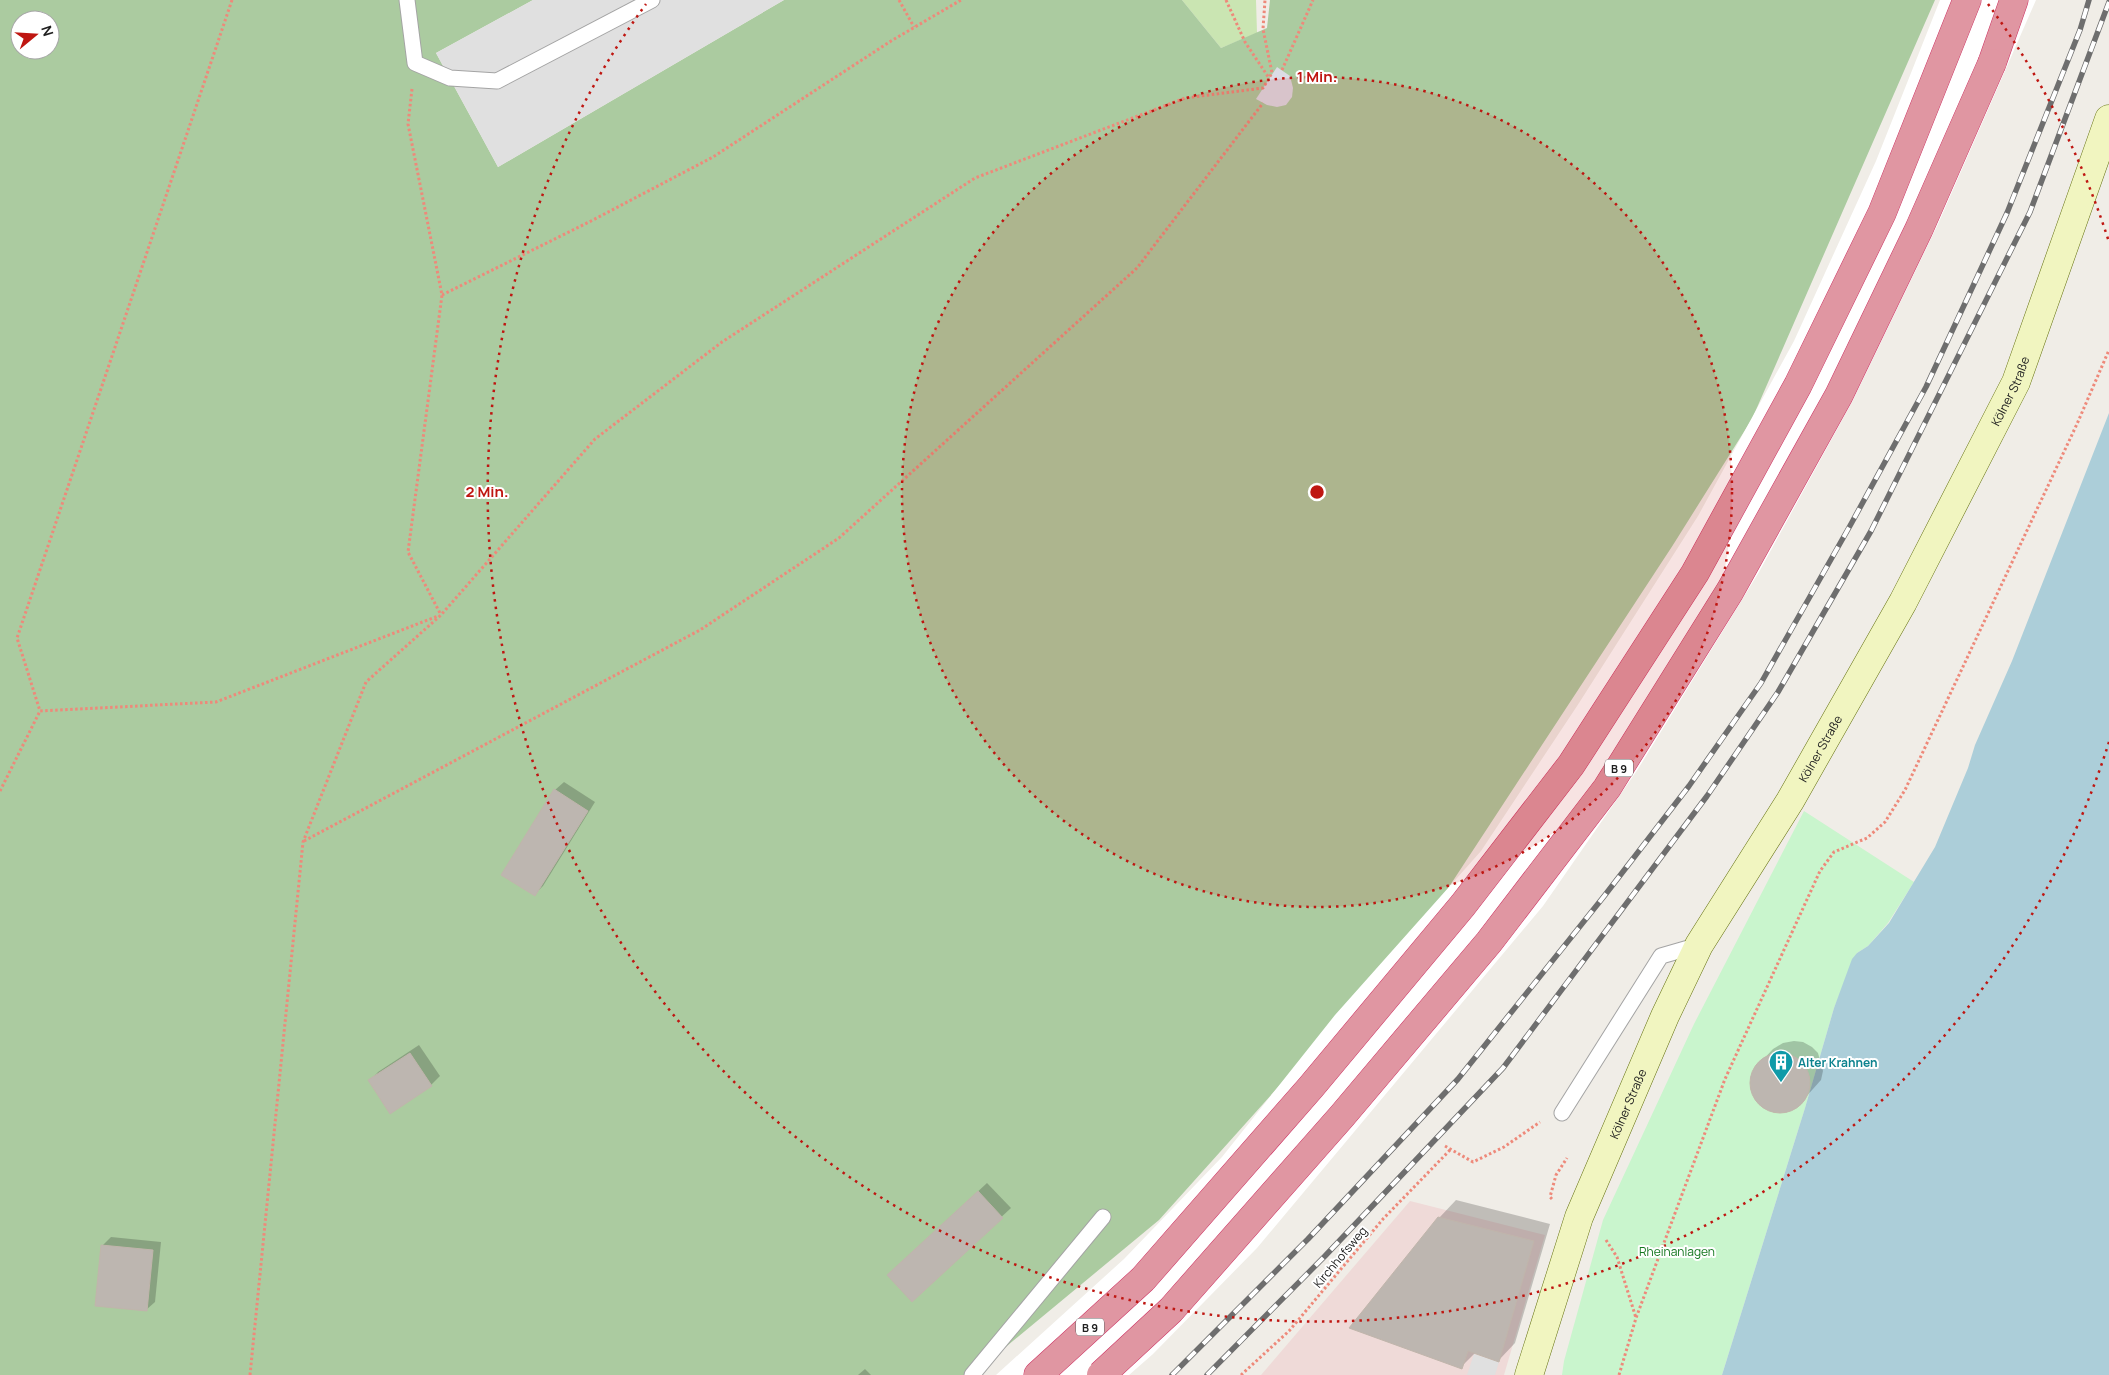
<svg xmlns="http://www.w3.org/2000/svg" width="2109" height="1375" viewBox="0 0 2109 1375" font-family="Manrope,sans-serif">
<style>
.commercial{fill:#efdad8}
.grass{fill:#cae5b2}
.forest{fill:#abcba0;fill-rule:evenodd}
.park{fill:#c9f5cd}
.parking{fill:#e0e0e0}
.plaza{fill:#dcdce5}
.water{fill:#acced9}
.pier{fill:#fff}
.shadow{fill:#0003}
.building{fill:#bdb6b0;stroke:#c0b5ab}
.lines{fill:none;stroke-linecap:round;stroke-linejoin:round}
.lane-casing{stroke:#a4a4a4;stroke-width:17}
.secondary-casing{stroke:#63700e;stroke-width:29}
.highway-casing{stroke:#cd3565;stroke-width:29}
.path{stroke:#ee897a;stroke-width:3;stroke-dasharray:2.5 2.5;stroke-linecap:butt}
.lane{stroke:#fff;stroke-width:15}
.secondary{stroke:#f1f5c0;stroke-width:28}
.highway{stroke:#e096a2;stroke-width:28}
.rail-casing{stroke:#6e6e6e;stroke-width:5.5}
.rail{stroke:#fff;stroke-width:4;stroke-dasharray:11;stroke-linecap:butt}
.highway-bridge-casing{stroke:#cd3565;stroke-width:29;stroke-linecap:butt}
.highway-bridge{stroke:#e096a2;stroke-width:28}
.ring{fill:none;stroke:#bf1611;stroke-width:2.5;stroke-dasharray:2.5 5}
.labels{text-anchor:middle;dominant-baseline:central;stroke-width:4;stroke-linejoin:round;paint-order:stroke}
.shield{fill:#fff;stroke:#636363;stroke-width:1}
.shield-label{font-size:11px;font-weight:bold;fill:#202020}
.street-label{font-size:12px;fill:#202020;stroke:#fff}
.culture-label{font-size:12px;font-weight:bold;fill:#0d838f;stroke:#fff;text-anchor:start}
.park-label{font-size:12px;fill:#157720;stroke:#fff}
.centre{fill:#bf1611;stroke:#fff;stroke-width:2.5}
.ring-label{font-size:15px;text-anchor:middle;font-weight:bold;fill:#bf1611;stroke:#fff;stroke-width:4;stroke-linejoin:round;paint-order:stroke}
</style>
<rect width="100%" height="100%" fill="#f0ede7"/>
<path class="commercial" d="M1410,1201L1545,1235L1504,1375H1261Z"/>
<path class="grass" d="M1182,0H1256L1257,33L1221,48Z"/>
<path class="forest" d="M0,0H533L436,53L498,167L784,0H1182L1221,48L1267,28L1270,0H1935L1752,419L1673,545L1426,922L1159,1220L972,1375H0ZM20,20H50V50H20Z"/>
<path class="park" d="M1804,811L1914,882L1888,923L1868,946L1857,953L1834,1008L1805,1108L1722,1375H1562L1564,1361L1603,1220L1694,1024Z"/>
<g class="parking">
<path d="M533,0H784L498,167L436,53Z"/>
<path d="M1474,1354L1499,1362L1495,1375H1467Z"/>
</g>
<path class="plaza" d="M1277,67L1290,76L1293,88L1292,97L1286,105L1277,107L1267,105L1256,99Z"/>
<path class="water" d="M2109,413V1375H1722L1805,1108L1834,1008L1852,959L1857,953L1868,946L1889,923L1935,847L1968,768L1975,745L2012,661Z"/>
<path class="pier" d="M1940,0H2036L1938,224L1853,400L1759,572L1638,769L1543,906L1257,1248L1153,1354L1129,1375H996L1124,1259L1222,1157L1335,1015L1481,851L1579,703L1698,516L1794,341L1876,161Z"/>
<g class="shadow">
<path d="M564,782L595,802L543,886L535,894L555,790Z"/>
<path d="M1794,1041L1803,1042L1812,1047L1818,1053L1823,1071L1821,1080L1796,1108L1778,1112L1761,1105L1756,1098L1752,1081L1754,1072L1760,1063L1773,1049L1783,1043Z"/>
<path d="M419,1045L440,1076L431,1085L390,1112L370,1081L378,1072Z"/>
<path d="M987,1183L1011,1208L912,1300L897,1267Z"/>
<path d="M1456,1200L1550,1224L1515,1343L1499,1360L1476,1352L1461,1367L1439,1218Z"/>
<path d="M111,1237L161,1242L155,1302L146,1310L103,1245Z"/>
<path d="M865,1369L871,1375H858Z"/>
</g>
<g class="building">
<path d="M554,789L588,811L535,896L501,875Z"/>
<path d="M410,1053L432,1086L390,1114L368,1080Z"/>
<circle cx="1780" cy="1083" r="30"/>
<path d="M978,1191L1003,1218L912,1302L887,1275Z"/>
<path d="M1438,1217L1534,1241L1499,1362L1468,1351L1462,1369L1349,1328Z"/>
<path d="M101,1245L153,1250L147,1311L95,1306Z"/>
</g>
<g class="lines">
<defs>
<g id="lane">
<path d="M407,0L415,63L450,78L497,81L652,0"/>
<path d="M1562,1113L1661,956L1699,945"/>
<path d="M972,1375L1103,1217"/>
</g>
<g id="secondary">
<path id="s1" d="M1529,1375L1579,1217L1665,1016L1699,945L1790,801L1903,602L2016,382L2109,119"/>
</g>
<g id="highway">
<path d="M1992,63L2014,0"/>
<path d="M1038,1375L1143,1279L1311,1087L1463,905L1571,765L1695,573L1798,385L1882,213L1967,0"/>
</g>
</defs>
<use href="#lane" class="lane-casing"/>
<use href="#secondary" class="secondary-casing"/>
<use href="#highway" class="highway-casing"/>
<g class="path">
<path d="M232,0L17,638L40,711L216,702L438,616"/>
<path d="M899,0L914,27"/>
<path d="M1226,0L1245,42L1269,78"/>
<path d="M1282,70L1313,0"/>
<path d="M412,89L408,124L442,295L408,552L441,615"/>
<path d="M442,295L593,220L713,157L891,41L961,0"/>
<path d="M0,791L40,711"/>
<path d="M304,841L700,630L839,538L1137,268L1263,103"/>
<path d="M1445,1146L1473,1162L1504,1147L1540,1122"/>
<path d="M1552,1199L1550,1197L1556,1175L1567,1158"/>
<path d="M1606,1240L1617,1257L1636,1318"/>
<path d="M250,1375L303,842L366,682L441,615L595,439L722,342L975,178L1185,98L1263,88L1272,73L1263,29L1265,0"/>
<path d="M1241,1375L1289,1331L1383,1219L1451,1149"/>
<path d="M1619,1375L1636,1318L1725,1079L1820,871L1834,852L1867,838L1885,822L1905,790L2077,424L2109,350"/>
</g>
<use href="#lane" class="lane"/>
<use href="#secondary" class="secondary"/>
<use href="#highway" class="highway"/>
<defs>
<g id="rail">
<path d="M1172,1375L1308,1239L1458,1079L1605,895L1689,786L1761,683L1851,524L1926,387L2007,213L2080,30L2089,0"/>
<path d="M1207,1375L1325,1256L1503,1068L1707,796L1778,692L1871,531L2030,212L2109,2"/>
</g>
</defs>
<use href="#rail" class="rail-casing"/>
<use href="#rail" class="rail"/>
<defs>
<path id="highway-bridge" d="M1101,1375L1171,1310L1342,1116L1489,942L1607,788L1730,591L1839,395L1919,229L1992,63"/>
</defs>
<use href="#highway-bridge" class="highway-bridge-casing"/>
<use href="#highway-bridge" class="highway-bridge"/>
</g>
<circle cx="1317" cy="492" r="415" fill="#bf1611" fill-opacity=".12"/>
<g class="ring">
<circle cx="1317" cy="492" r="415"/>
<path d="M2109 742A830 830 0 1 1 646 4M1988 4A830 830 0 0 1 2109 242"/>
</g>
<defs>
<symbol id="building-pin" viewBox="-11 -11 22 30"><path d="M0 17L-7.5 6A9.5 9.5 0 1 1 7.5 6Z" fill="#0f9aa8" stroke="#fff"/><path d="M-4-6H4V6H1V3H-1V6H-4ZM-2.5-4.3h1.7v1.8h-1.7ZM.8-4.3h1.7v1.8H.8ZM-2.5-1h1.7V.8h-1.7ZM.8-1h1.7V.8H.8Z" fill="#fff"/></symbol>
</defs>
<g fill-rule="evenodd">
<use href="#building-pin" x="1767" y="1048" width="28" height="38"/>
</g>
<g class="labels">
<g class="shield">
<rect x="1605" y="759.5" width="28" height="17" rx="4"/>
<rect x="1076" y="1318.5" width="28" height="17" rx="4"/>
</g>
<g class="shield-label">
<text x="1619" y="768">B 9</text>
<text x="1090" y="1327">B 9</text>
</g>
<g class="street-label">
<text stroke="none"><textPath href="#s1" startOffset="1099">Kölner Straße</textPath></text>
<text stroke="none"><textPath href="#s1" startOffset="694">Kölner Straße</textPath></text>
<text stroke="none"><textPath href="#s1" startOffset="289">Kölner Straße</textPath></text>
<text transform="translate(1340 1257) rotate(-50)">Kirchhofsweg</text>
</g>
<g class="culture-label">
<text x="1798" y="1062">Alter Krahnen</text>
</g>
<g class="park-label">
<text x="1677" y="1251">Rheinanlagen</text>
</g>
</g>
<circle cx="1317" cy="492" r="8" class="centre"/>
<g class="ring-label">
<text x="1317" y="82">1 Min.</text>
<text x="487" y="497">2 Min.</text>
</g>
<g transform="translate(35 35) rotate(72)"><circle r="24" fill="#ffffff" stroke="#a6a6a6"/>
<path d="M0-4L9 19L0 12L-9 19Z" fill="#bf1611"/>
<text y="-8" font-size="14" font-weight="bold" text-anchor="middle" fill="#202020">N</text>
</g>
</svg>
